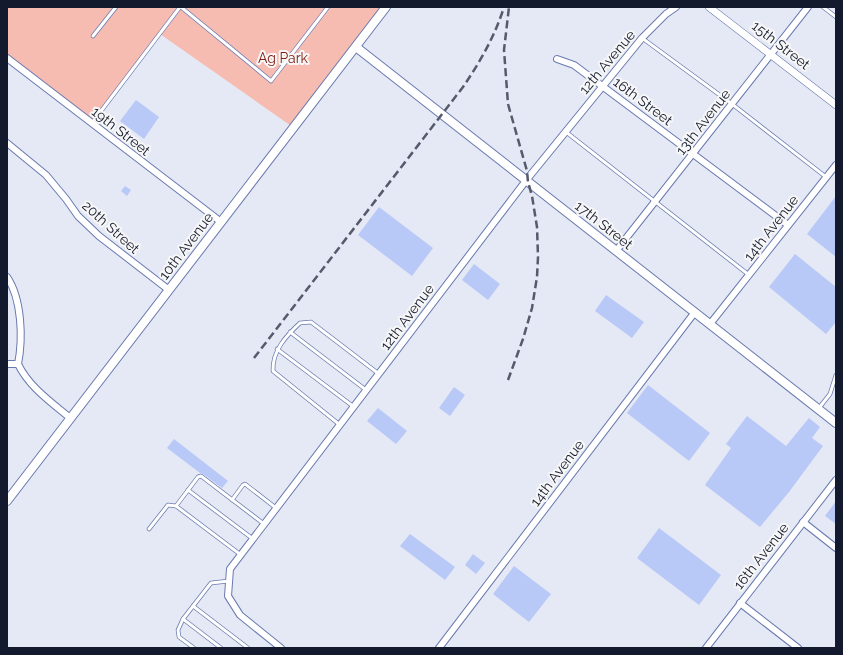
<svg xmlns="http://www.w3.org/2000/svg" width="843" height="655" viewBox="0 0 843 655" font-family="Raleway,sans-serif">
<style>
.green{fill:#f6bcb2}
.building{fill:#b9c9f7}
.lines{fill:none;stroke-linecap:round;stroke-linejoin:round}
.service-casing{stroke:#697aae;stroke-width:4.5}
.minor-casing{stroke:#697aae;stroke-width:8}
.tertiary-casing{stroke:#697aae;stroke-width:8}
.secondary-casing{stroke:#697aae;stroke-width:10}
.service{stroke:#fff;stroke-width:3}
.minor{stroke:#fff;stroke-width:6}
.tertiary{stroke:#fff;stroke-width:7}
.secondary{stroke:#fff;stroke-width:8}
.rail{stroke:#555b6d;stroke-width:2.5;stroke-dasharray:8 4;stroke-linecap:butt}
.labels{text-anchor:middle;dominant-baseline:central;stroke-width:4;stroke-linejoin:round;paint-order:stroke}
.street-label{font-size:14px;fill:#131a2e;stroke:#f7f7f7}
.park-label{font-size:14px;fill:#812016;stroke:#f7f7f7}
</style>
<rect width="100%" height="100%" fill="#e5e9f5"/>
<path class="green" d="M7,7H386L294,128L160,34L92,123L7,58Z"/>
<g class="building">
<path d="M136,100L159,117L144,139L120,121Z"/>
<path d="M125,186L131,190L127,196L121,191Z"/>
<path d="M836,196V257L807,234Z"/>
<path d="M379,207L433,248L412,276L358,235Z"/>
<path d="M795,254L836,287V322L826,334L769,287Z"/>
<path d="M474,264L500,284L488,300L462,280Z"/>
<path d="M606,295L644,322L632,338L595,311Z"/>
<path d="M648,385L710,433L689,461L627,413Z"/>
<path d="M454,387L465,395L450,416L439,408Z"/>
<path d="M378,408L407,431L396,444L367,421Z"/>
<path d="M747,416L786,446L809,418L820,427L812,438L823,446L789,492L760,527L705,485L731,448L726,444Z"/>
<path d="M174,439L228,481L222,488L203,474L200,473L167,448Z"/>
<path d="M836,501V524L825,516Z"/>
<path d="M659,528L721,575L699,605L637,558Z"/>
<path d="M410,534L455,567L445,580L400,546Z"/>
<path d="M473,554L485,563L476,574L465,565Z"/>
<path d="M514,566L551,594L529,622L493,594Z"/>
</g>
<g class="lines">
<defs>
<g id="service">
<path d="M181,7L271,81L328,7"/>
<path d="M823,7L836,17"/>
<path d="M93,36L116,7"/>
<path d="M642,38L732,104L826,177"/>
<path d="M92,123L180,7"/>
<path d="M566,132L749,275"/>
<path d="M290,332L366,390"/>
<path d="M277,349L354,407"/>
<path d="M819,408L830,394L836,375"/>
<path d="M340,425L273,371C272,351 286,336 300,323L311,322L379,374"/>
<path d="M188,490L253,539"/>
<path d="M232,500L243,485L245,484L276,508"/>
<path d="M149,529L168,505L176,506"/>
<path d="M241,555L176,506L198,477L201,476L264,524"/>
<path d="M193,606L248,648"/>
<path d="M183,619L221,648"/>
<path d="M194,648L179,637L178,630L183,619L211,583L229,581"/>
</g>
<g id="minor">
<path d="M7,58L221,222"/>
<path d="M557,59L574,65L788,225"/>
<path d="M7,143L46,175L66,199L78,216L99,236L169,290"/>
<path d="M616,251L808,7"/>
<path d="M7,277C22,299 23,339 18,364"/>
<path d="M710,324L836,165"/>
<path d="M7,364H18C29,387 51,402 70,418"/>
<path d="M803,522L836,548"/>
<path d="M740,603L798,648"/>
<path d="M281,648L240,615L228,596L230,569L528,178L642,38L666,14L676,7"/>
<path d="M439,648L695,312"/>
<path d="M706,648L836,480"/>
</g>
<path id="tertiary" d="M709,7L836,105"/>
<g id="secondary">
<path d="M356,47L836,423"/>
<path d="M7,501L386,7"/>
</g>
</defs>
<use href="#service" class="service-casing"/>
<use href="#minor" class="minor-casing"/>
<use href="#tertiary" class="tertiary-casing"/>
<use href="#secondary" class="secondary-casing"/>
<use href="#service" class="service"/>
<use href="#minor" class="minor"/>
<use href="#tertiary" class="tertiary"/>
<use href="#secondary" class="secondary"/>
<g class="rail">
<path d="M254,358L463,87C480,62 495,36 504,7"/>
<path d="M508,380L523,339L532,308L537,277L538,257L537,227L532,196L528,182L527,171L508,104L504,50L509,7"/>
</g>
</g>
<g class="labels">
<g class="street-label">
<text transform="translate(781 45) rotate(38)">15th Street</text>
<text transform="translate(607 62) rotate(-50)">12th Avenue</text>
<text transform="translate(643 101) rotate(37)">16th Street</text>
<text transform="translate(703 122) rotate(-52)">13th Avenue</text>
<text transform="translate(121 131) rotate(38)">19th Street</text>
<text transform="translate(604 225) rotate(38)">17th Street</text>
<text transform="translate(111 227) rotate(42)">20th Street</text>
<text transform="translate(771 228) rotate(-52)">14th Avenue</text>
<text transform="translate(186 246) rotate(-53)">10th Avenue</text>
<text transform="translate(407 317) rotate(-53)">12th Avenue</text>
<text transform="translate(557 473) rotate(-53)">14th Avenue</text>
<text transform="translate(761 556) rotate(-52)">16th Avenue</text>
</g>
<g class="park-label">
<text x="283" y="58">Ag Park</text>
</g>
</g>
<rect width="843" height="655" fill="none" stroke="#131a2e" stroke-width="16"/>
</svg>
